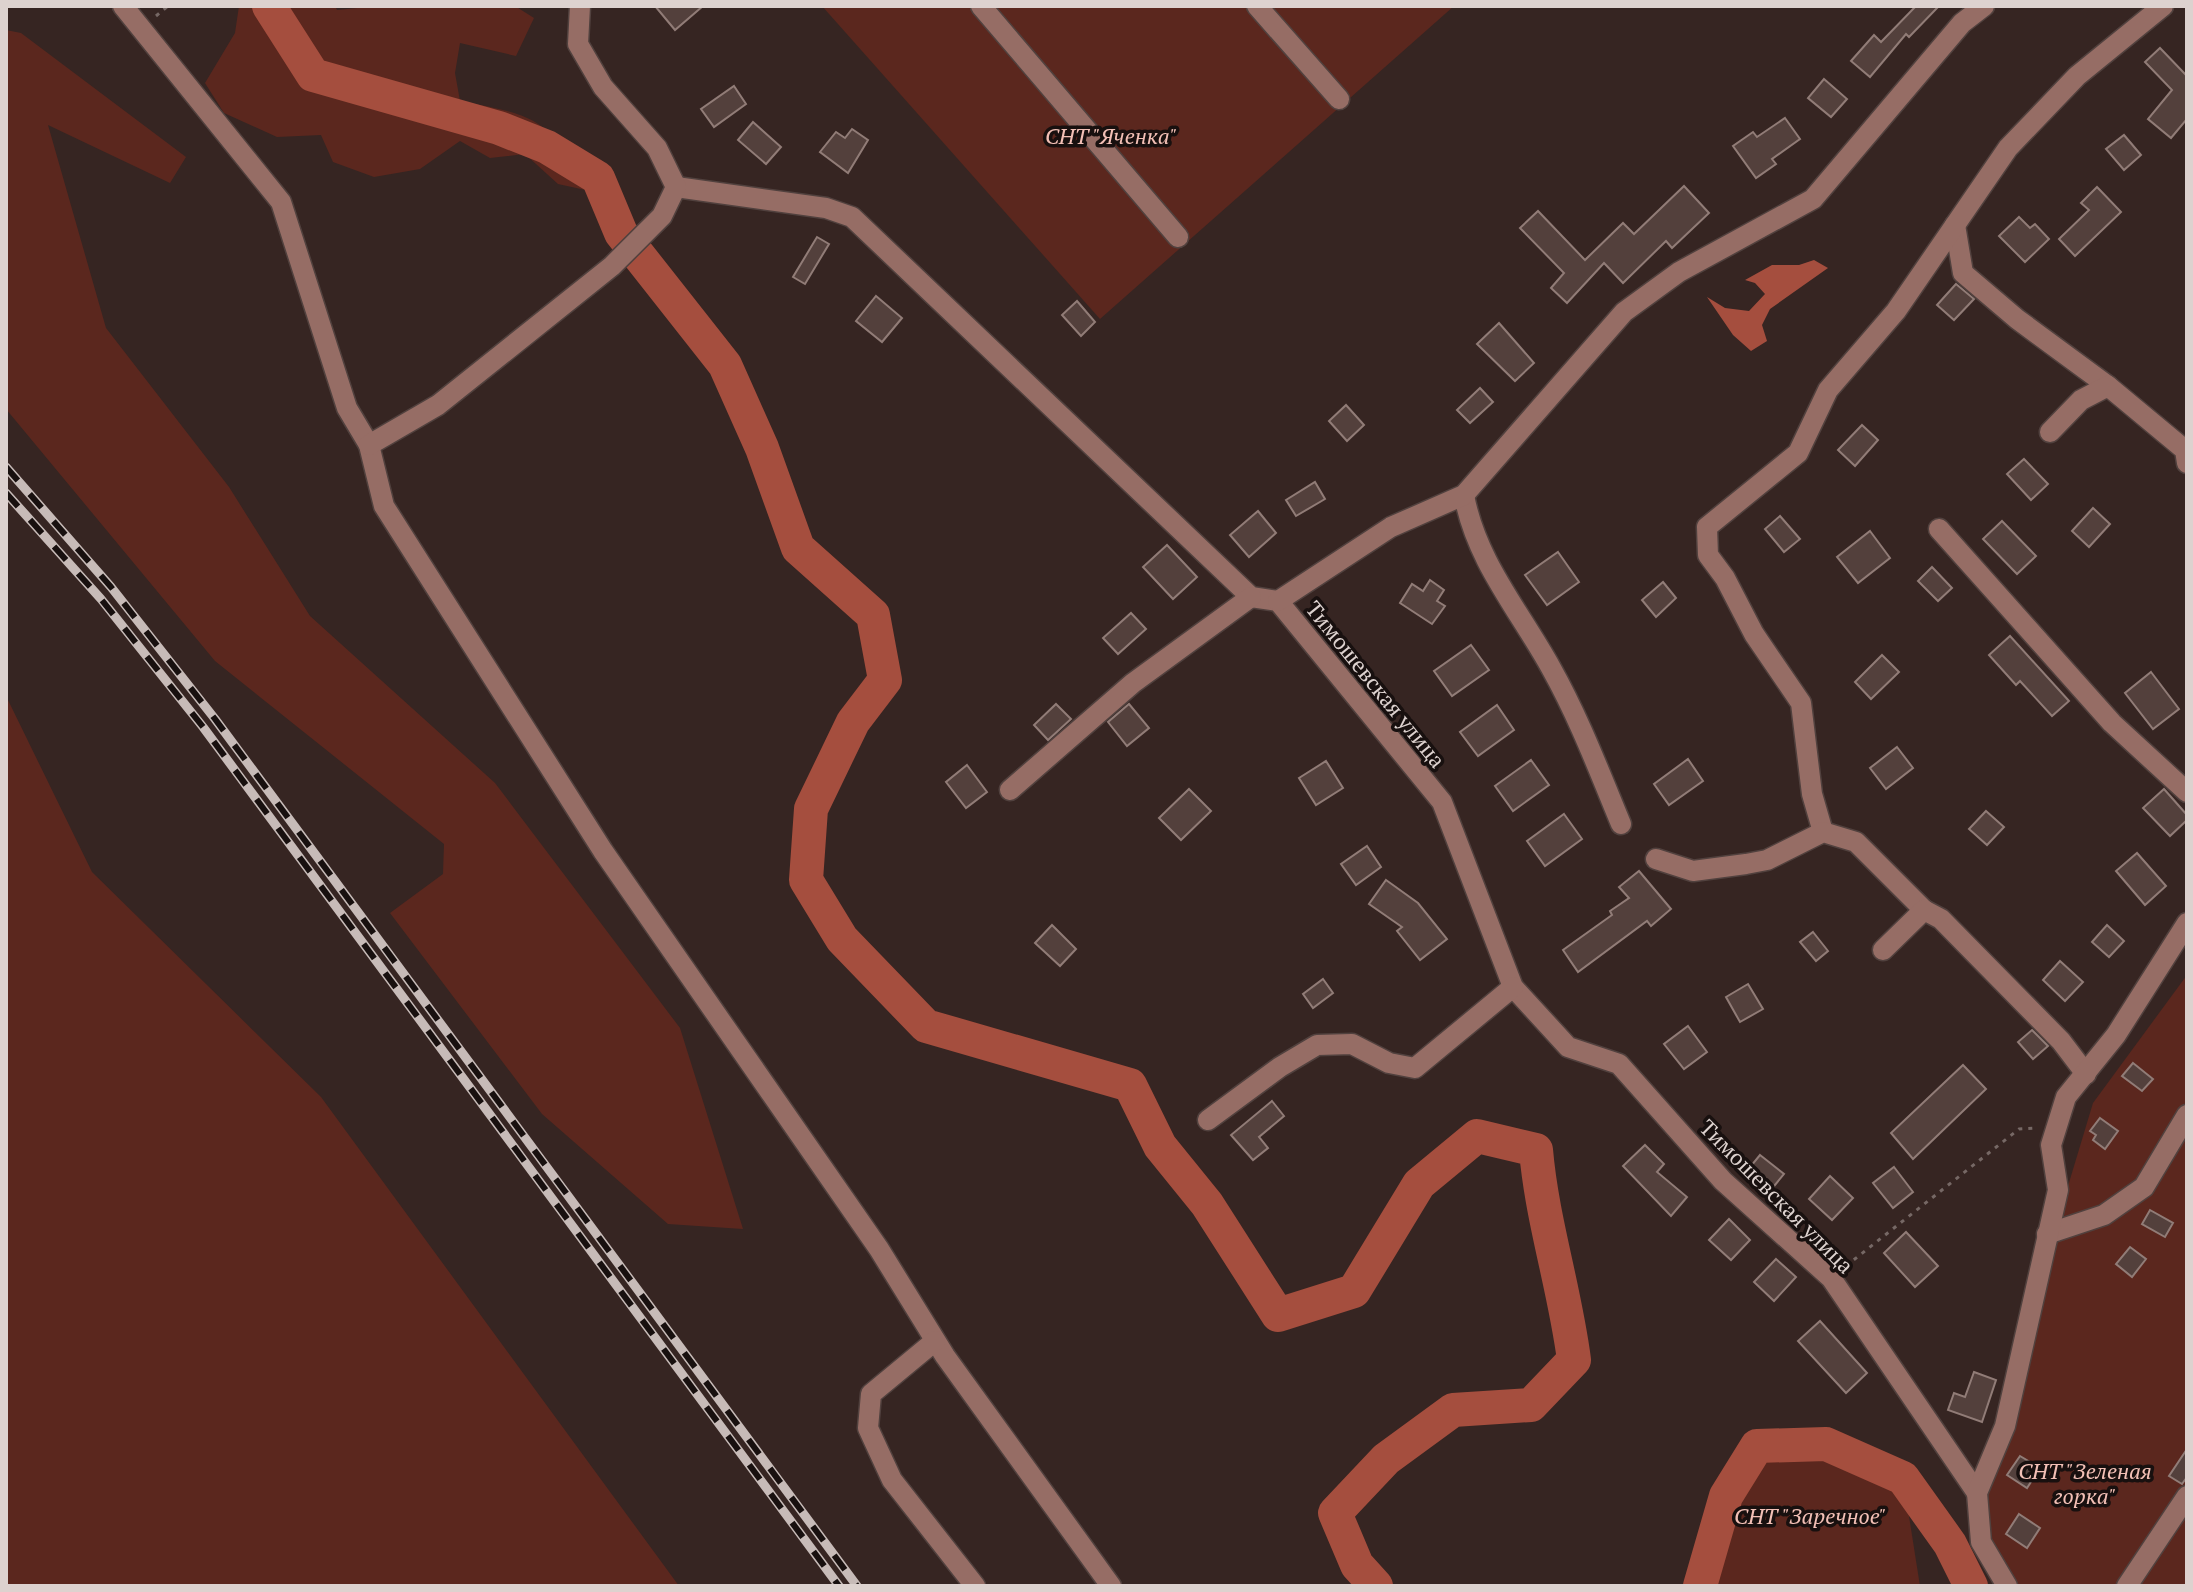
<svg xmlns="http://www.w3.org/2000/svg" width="2193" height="1592" viewBox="0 0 2193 1592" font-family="'PT Serif',serif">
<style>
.green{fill:#5b271e}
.water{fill:#a54e3e}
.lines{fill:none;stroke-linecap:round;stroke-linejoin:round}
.river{stroke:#a54e3e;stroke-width:34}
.building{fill:#53403c;stroke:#917c77;stroke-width:2}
.minor-casing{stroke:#51413e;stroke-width:23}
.path{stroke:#766865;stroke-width:3;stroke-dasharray:4 6;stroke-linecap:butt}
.minor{stroke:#966d65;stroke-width:20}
.rail-casing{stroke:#c7bbb8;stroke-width:9}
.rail{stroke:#18100f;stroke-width:6;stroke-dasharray:18;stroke-linecap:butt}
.labels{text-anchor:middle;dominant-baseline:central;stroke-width:7;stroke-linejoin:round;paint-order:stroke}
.park-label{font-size:22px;font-style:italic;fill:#f3c0b6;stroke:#18100f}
.street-label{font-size:22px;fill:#ddd2cf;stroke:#18100f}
</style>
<rect width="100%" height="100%" fill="#362522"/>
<g class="green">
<path d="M239,6H335L337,10L378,6H515L534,18L516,56L460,43L455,73L460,101C544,117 545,119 590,191L558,184L525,154L490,158L460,141L420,169L374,177L333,162L321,135L277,137L224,113L205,83L235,33Z"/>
<path d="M822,6H1454L1100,319Z"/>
<path d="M6,30L21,33L186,157L170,183L48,125L106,328L229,487L310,616L495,783L680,1028L743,1229L668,1224L542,1114L390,913L443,874L444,844L215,661L6,409Z"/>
<path d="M6,684L7,698L92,872L321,1097L679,1586H6Z"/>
<path d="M2187,975V1586H2009L1972,1505L2093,1103Z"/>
<path d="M1826,1444L1903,1478L1920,1586H1700L1726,1496L1757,1446Z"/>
</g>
<path class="water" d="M1814,260L1828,268L1770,309L1762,325L1767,341L1751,351L1733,335L1707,297L1725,308L1749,311L1765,294L1755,283L1745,280L1772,265H1799Z"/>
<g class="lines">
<g class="river">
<path d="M269,6L313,75L499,128L547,147L598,178L621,233L725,365L762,448L798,548L873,615L885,680L853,722L811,809L806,880L842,939L926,1026L1130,1085L1160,1146L1207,1204L1278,1315L1354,1291L1419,1184L1477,1136L1536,1150C1542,1221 1565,1289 1574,1360L1531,1405L1453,1410L1386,1459L1335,1513L1357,1565L1376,1586"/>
<path d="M1700,1586L1726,1496L1757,1446L1826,1444L1903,1478L1950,1544L1971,1586"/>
</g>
</g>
<g class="building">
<path d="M655,6H703L675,30Z"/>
<path d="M1916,6H1939L1909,37L1906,34L1870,77L1851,61L1874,35L1881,42Z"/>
<path d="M2160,48L2185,74L2187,72V119L2171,138L2148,119L2172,90L2145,62Z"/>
<path d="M1824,79L1847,99L1831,117L1808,98Z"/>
<path d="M734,86L746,104L714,127L701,109Z"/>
<path d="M1785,118L1800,139L1772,159L1776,164L1756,178L1733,146L1753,132L1757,137Z"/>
<path d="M753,122L781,147L766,164L738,140Z"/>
<path d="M852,129L868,140L848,173L820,152L836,132L845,138Z"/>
<path d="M2124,135L2141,155L2124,170L2106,149Z"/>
<path d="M1684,186L1709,213L1672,248L1666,241L1623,283L1604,263L1567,303L1551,288L1564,273L1520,228L1538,211L1585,260L1623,223L1634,234Z"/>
<path d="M2097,187L2121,212L2075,256L2059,239L2089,210L2081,203Z"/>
<path d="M2019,217L2030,228L2035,224L2049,239L2025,262L1999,236Z"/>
<path d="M817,237L829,244L805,284L793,277Z"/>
<path d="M1956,284L1974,299L1954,320L1937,305Z"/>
<path d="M876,296L902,318L882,342L856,321Z"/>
<path d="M1077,301L1095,322L1081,336L1062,315Z"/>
<path d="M1499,323L1534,363L1515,381L1477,344Z"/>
<path d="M1480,388L1493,402L1470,423L1457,410Z"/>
<path d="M1346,405L1364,425L1347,441L1329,421Z"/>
<path d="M1862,425L1878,440L1855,466L1838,450Z"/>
<path d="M2024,459L2048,484L2031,500L2007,474Z"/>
<path d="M1315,482L1325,499L1296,516L1286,500Z"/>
<path d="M2093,508L2110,524L2089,547L2072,531Z"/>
<path d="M1258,511L1276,533L1249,557L1230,535Z"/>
<path d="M1780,516L1800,539L1784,552L1765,529Z"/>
<path d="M2002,521L2036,556L2017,574L1983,539Z"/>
<path d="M1870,531L1890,558L1858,583L1837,557Z"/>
<path d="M1167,545L1197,577L1173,599L1143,567Z"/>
<path d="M1558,552L1579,582L1547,605L1525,575Z"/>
<path d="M1932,567L1952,588L1938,601L1918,581Z"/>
<path d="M1430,580L1444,590L1437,601L1445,606L1432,624L1400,603L1412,584L1423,591Z"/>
<path d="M1663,582L1676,598L1656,617L1642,600Z"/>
<path d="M1131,613L1146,629L1118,654L1103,638Z"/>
<path d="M2010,636L2069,701L2052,716L2020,681L2016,685L1989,655Z"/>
<path d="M1471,645L1489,670L1452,696L1434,671Z"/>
<path d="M1882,655L1899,672L1871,699L1855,682Z"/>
<path d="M2151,672L2179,709L2153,729L2125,693Z"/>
<path d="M1056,704L1071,719L1048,740L1034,725Z"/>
<path d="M1129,704L1149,728L1127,746L1108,722Z"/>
<path d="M1497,705L1514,730L1478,756L1460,732Z"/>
<path d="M1897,747L1913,768L1886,789L1870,768Z"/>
<path d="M1688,759L1703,781L1669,805L1654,784Z"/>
<path d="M1531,760L1549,785L1513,811L1495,786Z"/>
<path d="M1326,761L1343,788L1316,805L1299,778Z"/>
<path d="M967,765L987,792L966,808L946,782Z"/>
<path d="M1189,789L1211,811L1181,840L1159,818Z"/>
<path d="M2164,789L2187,815V820L2170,836L2143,808Z"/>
<path d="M1986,811L2004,827L1987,845L1969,829Z"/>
<path d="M1564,814L1582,839L1545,866L1527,841Z"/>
<path d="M1367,846L1381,867L1356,885L1341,864Z"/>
<path d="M2137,853L2166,886L2145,905L2116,871Z"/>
<path d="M1639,871L1671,909L1651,926L1647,921L1578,972L1563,950L1612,915L1610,911L1629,898L1619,887Z"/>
<path d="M1386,880L1418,903L1447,939L1420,960L1397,931L1402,927L1369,904Z"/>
<path d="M1052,925L1076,949L1060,966L1035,943Z"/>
<path d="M2107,925L2124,941L2109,957L2092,942Z"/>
<path d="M1813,932L1828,951L1816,961L1800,942Z"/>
<path d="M2060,961L2083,982L2065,1001L2043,980Z"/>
<path d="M1323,979L1333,993L1313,1008L1303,994Z"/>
<path d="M1748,984L1763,1009L1740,1022L1726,997Z"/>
<path d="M1688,1026L1707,1052L1684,1069L1664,1044Z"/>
<path d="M2032,1030L2048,1046L2033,1059L2018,1042Z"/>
<path d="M2133,1063L2153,1079L2142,1091L2122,1076Z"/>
<path d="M1963,1065L1986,1089L1913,1159L1891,1133Z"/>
<path d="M1272,1101L1284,1116L1259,1137L1268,1148L1253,1160L1231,1135Z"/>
<path d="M2100,1118L2118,1131L2105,1149L2093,1140L2096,1135L2090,1131Z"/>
<path d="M1645,1145L1664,1164L1657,1172L1687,1197L1671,1216L1623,1166Z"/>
<path d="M1760,1155L1784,1174L1770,1191L1746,1172Z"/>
<path d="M1894,1167L1913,1192L1893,1208L1873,1183Z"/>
<path d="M1830,1176L1853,1198L1832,1220L1809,1199Z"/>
<path d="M2150,1210L2173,1223L2165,1237L2142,1224Z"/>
<path d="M1729,1219L1750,1240L1731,1260L1709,1240Z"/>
<path d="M1906,1232L1938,1266L1915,1287L1884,1253Z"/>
<path d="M2130,1247L2146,1259L2132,1277L2116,1264Z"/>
<path d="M1776,1259L1796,1277L1774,1301L1754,1282Z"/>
<path d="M1820,1321L1867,1373L1846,1393L1798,1341Z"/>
<path d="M1974,1372L1996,1380L1982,1422L1948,1410L1954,1393L1965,1397Z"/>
<path d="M2187,1449V1477L2182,1484L2169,1476Z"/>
<path d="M2020,1456L2040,1468L2027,1488L2007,1475Z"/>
<path d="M2019,1514L2040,1528L2027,1548L2006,1534Z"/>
</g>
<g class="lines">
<defs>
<g id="minor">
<path d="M123,6L281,202L347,408L369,445L384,506L603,851L879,1249L945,1356L1111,1586"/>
<path d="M981,6L1178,237"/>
<path d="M1257,6L1339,99"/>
<path d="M676,187L826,208L852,217L1251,597L1278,601L1442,802L1513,987L1568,1047L1619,1064L1723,1181L1831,1278L1977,1493"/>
<path d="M1955,225L1963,273L2017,319L2108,386"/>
<path d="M2050,432L2081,400L2108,386L2185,450L2187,463"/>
<path d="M369,445L438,405L612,266L662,216L676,187L657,148L603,87L578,44L580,6"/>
<path d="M1464,495C1476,561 1519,610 1551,668C1579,718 1599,771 1621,824"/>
<path d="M1939,529L2112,723L2187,792"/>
<path d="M1278,601L1391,527L1464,495L1624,312L1679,272L1813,199L1962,23L1984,6"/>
<path d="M1010,790L1133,683L1251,597"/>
<path d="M1823,832L1812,794L1801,703L1754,634L1725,578L1708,555L1707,527L1798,453L1828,390L1896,311L2008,148L2077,76L2163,6"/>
<path d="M1656,859L1693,871L1746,864L1767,860L1823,832L1856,842L1924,910"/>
<path d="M1883,950L1924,910L1941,919L2061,1041L2086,1074"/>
<path d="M1208,1120L1280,1067L1317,1045L1352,1044L1389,1063L1415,1068L1513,987"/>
<path d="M2047,1234L2104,1215L2144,1187L2187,1115"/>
<path d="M935,1341L871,1394L868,1428L892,1480L975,1586"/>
<path d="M2007,1586L1981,1542L1977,1493L2005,1426L2058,1190L2051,1145L2066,1097L2116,1035L2187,923"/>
<path d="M2127,1586L2187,1496"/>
</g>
</defs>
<use href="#minor" class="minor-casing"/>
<g class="path">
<path d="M156,16L168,6"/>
<path d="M1846,1266L2019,1129L2035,1128"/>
</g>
<use href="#minor" class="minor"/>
<defs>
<g id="rail">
<path d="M6,467L111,587L215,719L857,1586"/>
<path d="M6,493L101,599L203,727L839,1586"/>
</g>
</defs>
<use href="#rail" class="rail-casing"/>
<use href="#rail" class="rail"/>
</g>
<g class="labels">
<g class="park-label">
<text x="1111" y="135">СНТ "Яченка"</text>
<text x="2085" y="1470">СНТ "Зеленая<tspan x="2085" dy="25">горка"</tspan></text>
<text x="1810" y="1515">СНТ "Заречное"</text>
</g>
<g class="street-label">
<text transform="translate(1376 684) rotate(51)">Тимошевская улица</text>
<text transform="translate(1777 1196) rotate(45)">Тимошевская улица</text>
</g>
</g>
<rect width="2193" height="1592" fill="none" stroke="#ddd2cf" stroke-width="16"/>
</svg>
